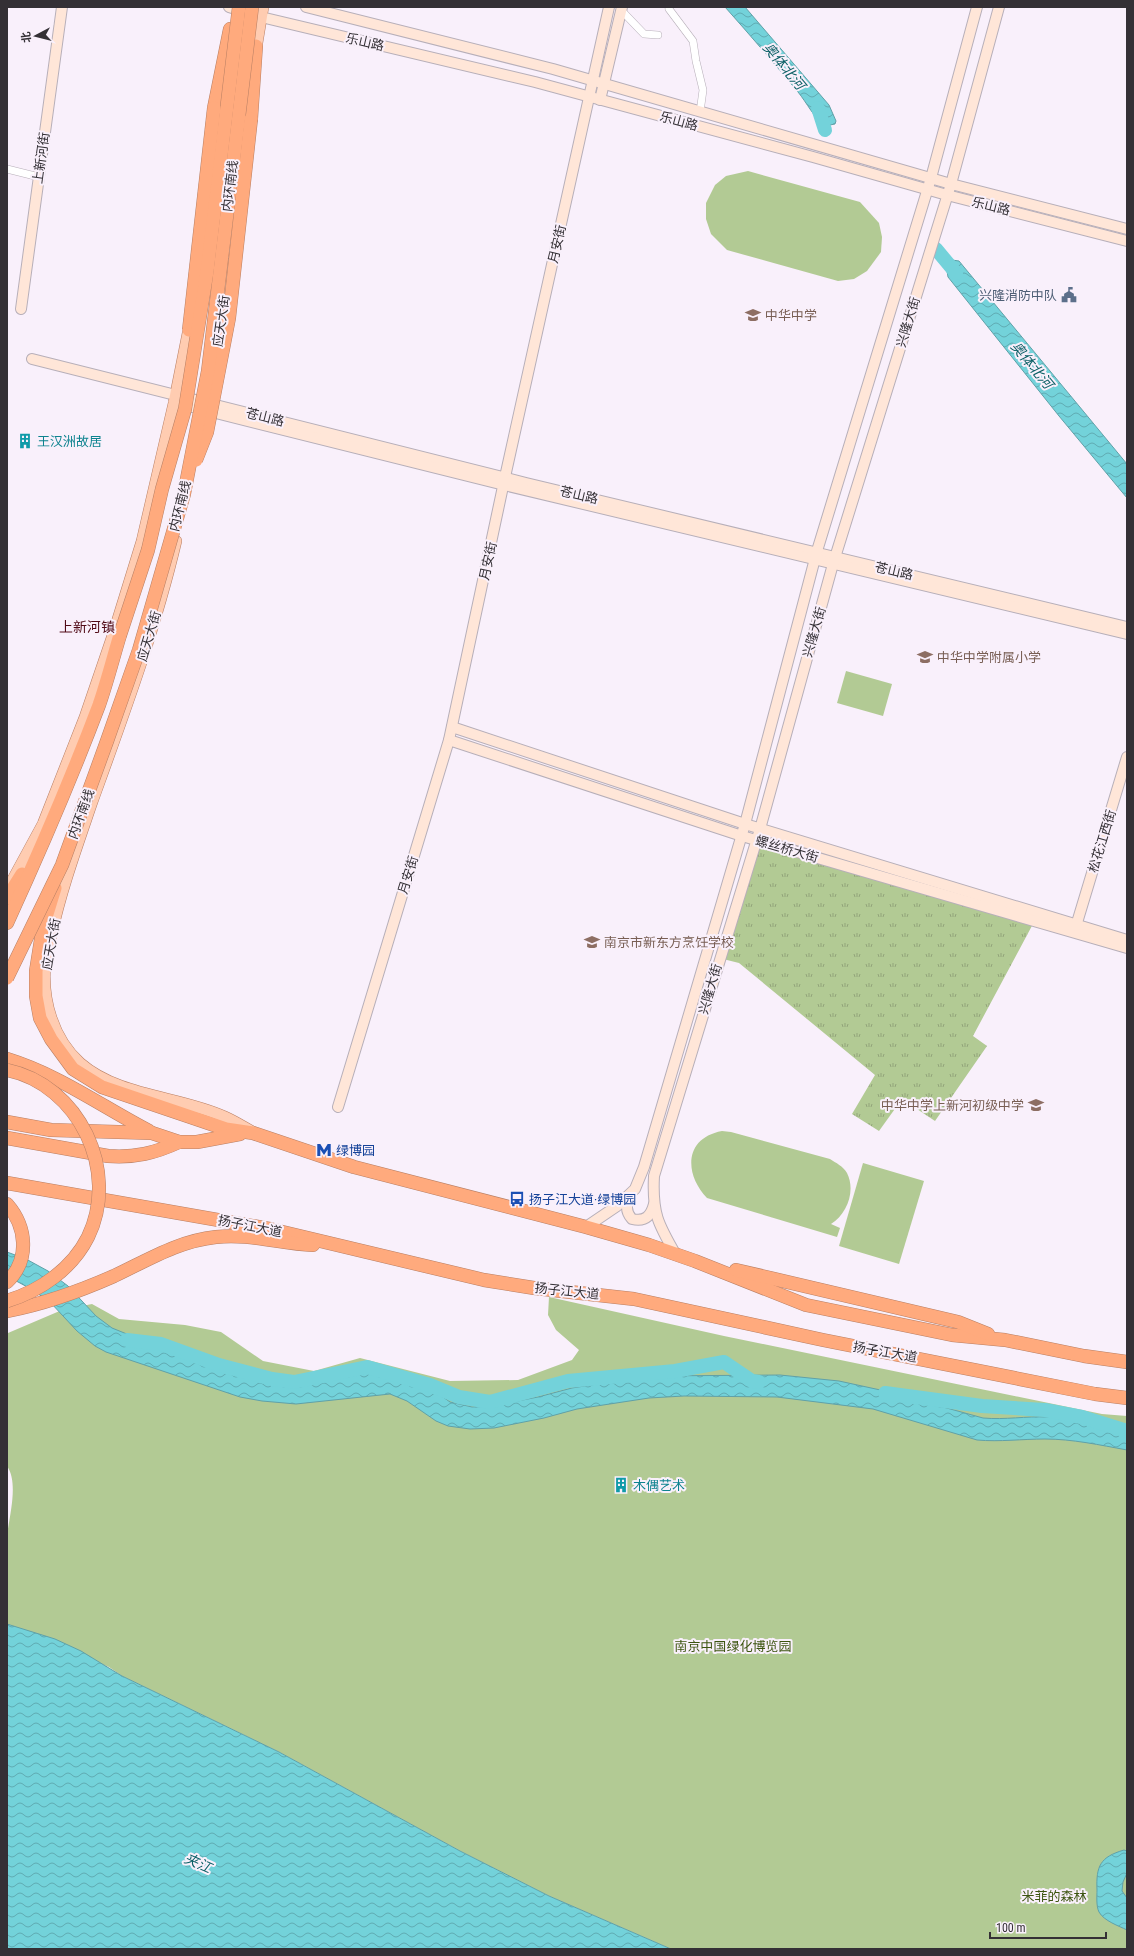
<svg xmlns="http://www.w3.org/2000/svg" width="1134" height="1956" viewBox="0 0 1134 1956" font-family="'Roboto Condensed','Noto Sans SC',sans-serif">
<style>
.grass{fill:url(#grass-tufts)}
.park{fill:#b2ca94}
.water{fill:url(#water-waves);stroke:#60a1a8}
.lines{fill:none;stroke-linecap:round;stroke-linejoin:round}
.river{stroke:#73d2da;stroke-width:14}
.street-casing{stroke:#b7afb9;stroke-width:8}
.secondary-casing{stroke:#b7afb9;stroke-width:12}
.primary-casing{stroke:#b87f64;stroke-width:12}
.highway-casing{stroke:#b87f64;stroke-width:14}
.street{stroke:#fff;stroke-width:7}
.secondary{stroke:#ffe6d8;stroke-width:10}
.primary{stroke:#ffccb1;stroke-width:11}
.highway{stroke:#ffaa7d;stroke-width:13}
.highway-bridge-casing{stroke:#b87f64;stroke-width:14;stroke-linecap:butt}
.highway-bridge{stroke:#ffaa7d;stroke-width:13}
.labels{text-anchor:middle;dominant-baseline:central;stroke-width:4;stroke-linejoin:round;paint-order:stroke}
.street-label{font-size:13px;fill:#343035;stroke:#f9f0fb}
.service-label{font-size:13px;fill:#4e5e75;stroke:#f9f0fb;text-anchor:end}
.education-label{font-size:13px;fill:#785e54;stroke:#f9f0fb;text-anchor:start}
.culture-label{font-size:13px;fill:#0d838f;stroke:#f9f0fb;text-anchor:start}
.transit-label{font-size:13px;fill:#164399;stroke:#f9f0fb;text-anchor:start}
.park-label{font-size:13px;fill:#3c5410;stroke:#f9f0fb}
.water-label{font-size:14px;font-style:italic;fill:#0a5f65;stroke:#f9f0fb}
.neighbourhood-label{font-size:14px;fill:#500a16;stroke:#f9f0fb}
</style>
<defs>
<pattern id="grass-tufts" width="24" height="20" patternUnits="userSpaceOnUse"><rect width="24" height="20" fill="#b2ca94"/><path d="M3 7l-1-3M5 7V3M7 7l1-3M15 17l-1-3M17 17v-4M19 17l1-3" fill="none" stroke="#92a47a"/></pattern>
<pattern id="water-waves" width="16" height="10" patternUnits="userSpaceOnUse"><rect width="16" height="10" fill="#73d2da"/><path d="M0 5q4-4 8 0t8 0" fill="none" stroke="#5fabb2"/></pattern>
</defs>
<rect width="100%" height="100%" fill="#f9f0fb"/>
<path class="grass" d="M756,840L1034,922L973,1036L987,1046L935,1121L902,1099L879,1131L852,1114L875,1075L739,963L719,958Z"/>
<g class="park">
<path d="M748,171L860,202L879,223L882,237L881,252L867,271L854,279L838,281L727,250L711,234L706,219V203L715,185L726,176Z"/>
<path d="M846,671L892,684L883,716L837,703Z"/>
<path d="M722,1131L731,1132L830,1159C836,1163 843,1166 847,1173C856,1191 847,1214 831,1224L840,1228L837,1237L707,1198C684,1174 684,1138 722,1131Z"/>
<path d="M863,1163L924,1181L899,1264L839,1246Z"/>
<path d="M549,1297L724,1336L1102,1414L1127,1416V1949H671L549,1896L460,1851L279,1752L122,1676L109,1667L7,1624C7,1595 5,1565 7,1536C9,1517 19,1483 7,1466L8,1333L62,1310L92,1304L119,1319L185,1325L221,1332L263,1361L314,1371L360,1358L450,1381L518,1380L572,1360L579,1350L556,1330L548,1315Z"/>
</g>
<g class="water">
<path d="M725,7H745L829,105L836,121L835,124L825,126C814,118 807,103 798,92C774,63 750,35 725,7Z"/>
<path d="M945,259L959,261L1127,464V498L1059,416L948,277Z"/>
<path d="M7,1252L26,1259L48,1271L68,1286L96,1316L112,1328L164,1349L248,1376L297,1382L384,1371L398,1373L422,1382L450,1402L472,1407L492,1406L538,1397L572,1388L647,1376L780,1375L839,1381L885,1391L983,1418C1005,1420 1026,1416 1048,1417C1075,1418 1101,1423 1127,1427V1450C1100,1445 1072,1439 1045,1439C1022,1439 1000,1442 977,1440L873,1409L777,1397L684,1396L649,1398L577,1409L544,1418L494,1428L470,1429L448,1426L436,1421L407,1401L390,1394L296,1404L262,1401L240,1397L106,1352L95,1346L77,1331L50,1302L31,1289L7,1276Z"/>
<path d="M7,1624L55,1639L81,1651L122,1676L279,1752L460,1851L549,1896L671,1949H7Z"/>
<path d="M1124,1850L1127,1851V1873L1123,1882L1122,1891L1127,1898V1930C1119,1926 1104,1921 1099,1912C1096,1906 1097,1896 1097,1890C1096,1866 1100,1857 1124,1850Z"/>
</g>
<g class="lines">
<g class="river">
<path d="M818,108L825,130"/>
<path d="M936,249L956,273"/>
<path d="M127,1340L161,1344L219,1365L272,1379L294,1382L367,1367L430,1385L459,1397L490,1402L568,1381L675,1371L724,1362L752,1381L759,1382"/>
<path d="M885,1393L982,1406L1045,1410L1082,1417L1127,1431"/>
</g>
<defs>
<g id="street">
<path d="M669,9L693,41L696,61L703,90L700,112"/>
<path d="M621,10L644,34L658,35"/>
<path d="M7,169L39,177"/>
</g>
<g id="secondary">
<path d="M229,7L261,17L535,82L813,157L947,195L1127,241"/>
<path d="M306,7L553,69L951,184L1127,229"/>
<path d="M600,100L622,7"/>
<path d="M21,309L62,7"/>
<path d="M32,359L526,483L1127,627"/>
<path d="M180,404L504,485L1127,634"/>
<path d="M452,727L745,824L1127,940"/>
<path d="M449,740L742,836L1127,948"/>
<path d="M1076,926L1127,757"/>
<path d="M338,1107L449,740L505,477L609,7"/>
<path d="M631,1195C626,1204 625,1211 632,1219C645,1222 651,1216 654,1204"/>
<path d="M586,1227L617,1206L635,1189L644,1167L745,824L817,551L931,178L977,7"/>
<path d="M676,1255C658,1224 652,1213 654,1176L760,829L833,564L951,184L999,7"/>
</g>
<g id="primary">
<path d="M255,55L263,7"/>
<path d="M219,332L229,264"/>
<path d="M176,541C155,630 123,716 92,802C77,846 61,890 51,936C49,946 46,956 45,965C42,1000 53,1039 80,1063C119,1097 180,1096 225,1117C234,1121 242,1126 251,1131"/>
<path d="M12,881L43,824L85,717L113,635L142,541L174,403L190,323"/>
</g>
<g id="highway">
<path d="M214,108L230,29"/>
<path d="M251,119L256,46"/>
<path d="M55,888L43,927L36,971V996L40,1018L51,1039L73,1069L102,1087L226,1129L253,1133L354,1167L586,1227L649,1245L695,1261L806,1305L952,1335L1005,1340L1084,1356L1127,1362"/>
<path d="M7,898L22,874"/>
<path d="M7,923C40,851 71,779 99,705C107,682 113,658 120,635"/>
<path d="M7,1059C59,1075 101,1106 149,1131"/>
<path d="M7,1122L51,1130L152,1133L179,1142H197L240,1134"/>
<path d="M7,1138L108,1156C135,1158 155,1153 179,1142"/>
<path d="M7,1183L270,1229L484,1280L534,1288L634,1299L823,1340L1095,1394L1127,1398"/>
<path d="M7,1204C27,1227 30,1260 7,1282"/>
<path d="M736,1270L958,1322L988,1334"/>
<path d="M7,1311C44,1304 80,1291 114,1276C148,1260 178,1241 216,1237C249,1233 281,1244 313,1245"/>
</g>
</defs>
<use href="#street" class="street-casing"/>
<use href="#secondary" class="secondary-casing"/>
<use href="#primary" class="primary-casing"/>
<use href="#highway" class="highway-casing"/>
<use href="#street" class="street"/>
<use href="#secondary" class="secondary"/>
<use href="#primary" class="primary"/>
<use href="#highway" class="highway"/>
<defs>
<g id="highway-bridge">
<path d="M189,330L214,108"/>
<path d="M196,460L207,432L229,318L251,119"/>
<path d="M120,635L148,550L162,489L185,409L207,272L239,7"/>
<path d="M7,978L62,865L107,741L139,650L184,494L208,371L252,7"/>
<path d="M7,1070C79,1085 120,1171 88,1237C72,1269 40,1291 7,1301"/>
</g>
</defs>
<use href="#highway-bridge" class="highway-bridge-casing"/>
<use href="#highway-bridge" class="highway-bridge"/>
</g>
<defs>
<symbol id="civic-bare" viewBox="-9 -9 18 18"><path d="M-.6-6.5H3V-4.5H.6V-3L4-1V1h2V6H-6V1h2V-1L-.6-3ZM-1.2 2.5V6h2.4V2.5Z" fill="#5c6f8a" stroke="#f9f0fb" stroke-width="2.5" paint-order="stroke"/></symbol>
<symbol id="school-bare" viewBox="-9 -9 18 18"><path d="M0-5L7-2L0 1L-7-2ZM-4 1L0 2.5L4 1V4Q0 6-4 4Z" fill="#8d6e63" stroke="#f9f0fb" stroke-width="2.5" paint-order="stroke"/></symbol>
<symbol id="building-bare" viewBox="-9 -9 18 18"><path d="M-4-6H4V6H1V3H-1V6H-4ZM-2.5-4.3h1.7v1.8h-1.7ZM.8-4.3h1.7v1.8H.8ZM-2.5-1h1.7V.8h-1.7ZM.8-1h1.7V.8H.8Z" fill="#0f9aa8" stroke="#f9f0fb" stroke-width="2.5" paint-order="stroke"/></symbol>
<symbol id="metro-bare" viewBox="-9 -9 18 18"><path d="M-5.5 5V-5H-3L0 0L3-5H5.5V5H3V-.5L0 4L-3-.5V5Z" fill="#1a4fb4" stroke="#f9f0fb" stroke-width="2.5" paint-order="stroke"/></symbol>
<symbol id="bus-bare" viewBox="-9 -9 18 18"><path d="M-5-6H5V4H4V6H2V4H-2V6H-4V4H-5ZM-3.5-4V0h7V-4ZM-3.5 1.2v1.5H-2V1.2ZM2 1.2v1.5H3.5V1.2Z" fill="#1a4fb4" stroke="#f9f0fb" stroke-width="2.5" paint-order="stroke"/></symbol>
</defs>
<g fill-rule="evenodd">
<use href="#civic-bare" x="1058" y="284" width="22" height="22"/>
<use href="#school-bare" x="742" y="304" width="22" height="22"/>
<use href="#building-bare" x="14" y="430" width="22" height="22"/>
<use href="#school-bare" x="914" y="646" width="22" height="22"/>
<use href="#school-bare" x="581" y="931" width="22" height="22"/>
<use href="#school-bare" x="1025" y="1094" width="22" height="22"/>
<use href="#metro-bare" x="313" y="1139" width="22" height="22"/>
<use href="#bus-bare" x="506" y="1188" width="22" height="22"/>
<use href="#building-bare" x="610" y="1474" width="22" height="22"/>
</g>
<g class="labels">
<g class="street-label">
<text transform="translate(365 42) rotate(13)">乐山路</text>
<text transform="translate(679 121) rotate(15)">乐山路</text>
<text transform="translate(41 158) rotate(-82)">上新河街</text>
<text transform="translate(230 186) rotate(-83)">内环南线</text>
<text transform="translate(991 206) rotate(14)">乐山路</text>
<text transform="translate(557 244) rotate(-77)">月安街</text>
<text transform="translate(221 321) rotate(-82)">应天大街</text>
<text transform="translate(908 322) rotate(-73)">兴隆大街</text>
<text transform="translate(265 417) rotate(14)">苍山路</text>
<text transform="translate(579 495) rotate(13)">苍山路</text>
<text transform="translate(180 506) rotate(-76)">内环南线</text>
<text transform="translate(488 561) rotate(-78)">月安街</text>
<text transform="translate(894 571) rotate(13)">苍山路</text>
<text transform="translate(814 632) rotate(-74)">兴隆大街</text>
<text transform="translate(149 636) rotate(-73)">应天大街</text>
<text transform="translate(81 814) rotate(-70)">内环南线</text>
<text transform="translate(1102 841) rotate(-73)">松花江西街</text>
<text transform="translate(787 849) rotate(16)">螺丝桥大街</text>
<text transform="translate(408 875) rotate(-73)">月安街</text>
<text transform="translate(51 944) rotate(-80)">应天大街</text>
<text transform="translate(710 989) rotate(-74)">兴隆大街</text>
<text transform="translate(250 1226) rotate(11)">扬子江大道</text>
<text transform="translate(567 1291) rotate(6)">扬子江大道</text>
<text transform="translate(885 1352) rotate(10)">扬子江大道</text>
</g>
<g class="service-label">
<text x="1057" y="295">兴隆消防中队</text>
</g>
<g class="education-label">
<text x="765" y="315">中华中学</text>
<text x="937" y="657">中华中学附属小学</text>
<text x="604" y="942">南京市新东方烹饪学校</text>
<text x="1024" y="1105" text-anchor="end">中华中学上新河初级中学</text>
</g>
<g class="culture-label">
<text x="37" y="441">王汉洲故居</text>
<text x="633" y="1485">木偶艺术</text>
</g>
<g class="transit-label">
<text x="336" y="1150">绿博园</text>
<text x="529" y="1199">扬子江大道·绿博园</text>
</g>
<g class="park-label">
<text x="733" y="1646">南京中国绿化博览园</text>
<text x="1054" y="1896">米菲的森林</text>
</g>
<g class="water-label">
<text transform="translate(784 66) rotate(50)">奥体北河</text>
<text transform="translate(1032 365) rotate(50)">奥体北河</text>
<text transform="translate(198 1863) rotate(24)">夹江</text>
</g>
<g class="neighbourhood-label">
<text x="87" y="627">上新河镇</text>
</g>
</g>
<rect width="1134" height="1956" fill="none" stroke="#343035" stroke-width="16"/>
<g transform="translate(36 36) rotate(263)" stroke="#f9f0fb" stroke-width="3" paint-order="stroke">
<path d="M0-3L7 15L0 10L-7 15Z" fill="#343035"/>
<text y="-6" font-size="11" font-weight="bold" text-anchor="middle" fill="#343035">北</text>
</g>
<path d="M990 1932v6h116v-6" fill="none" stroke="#343035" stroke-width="2"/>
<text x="996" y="1932" font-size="12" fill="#343035" stroke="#f9f0fb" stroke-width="3" paint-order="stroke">100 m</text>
</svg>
